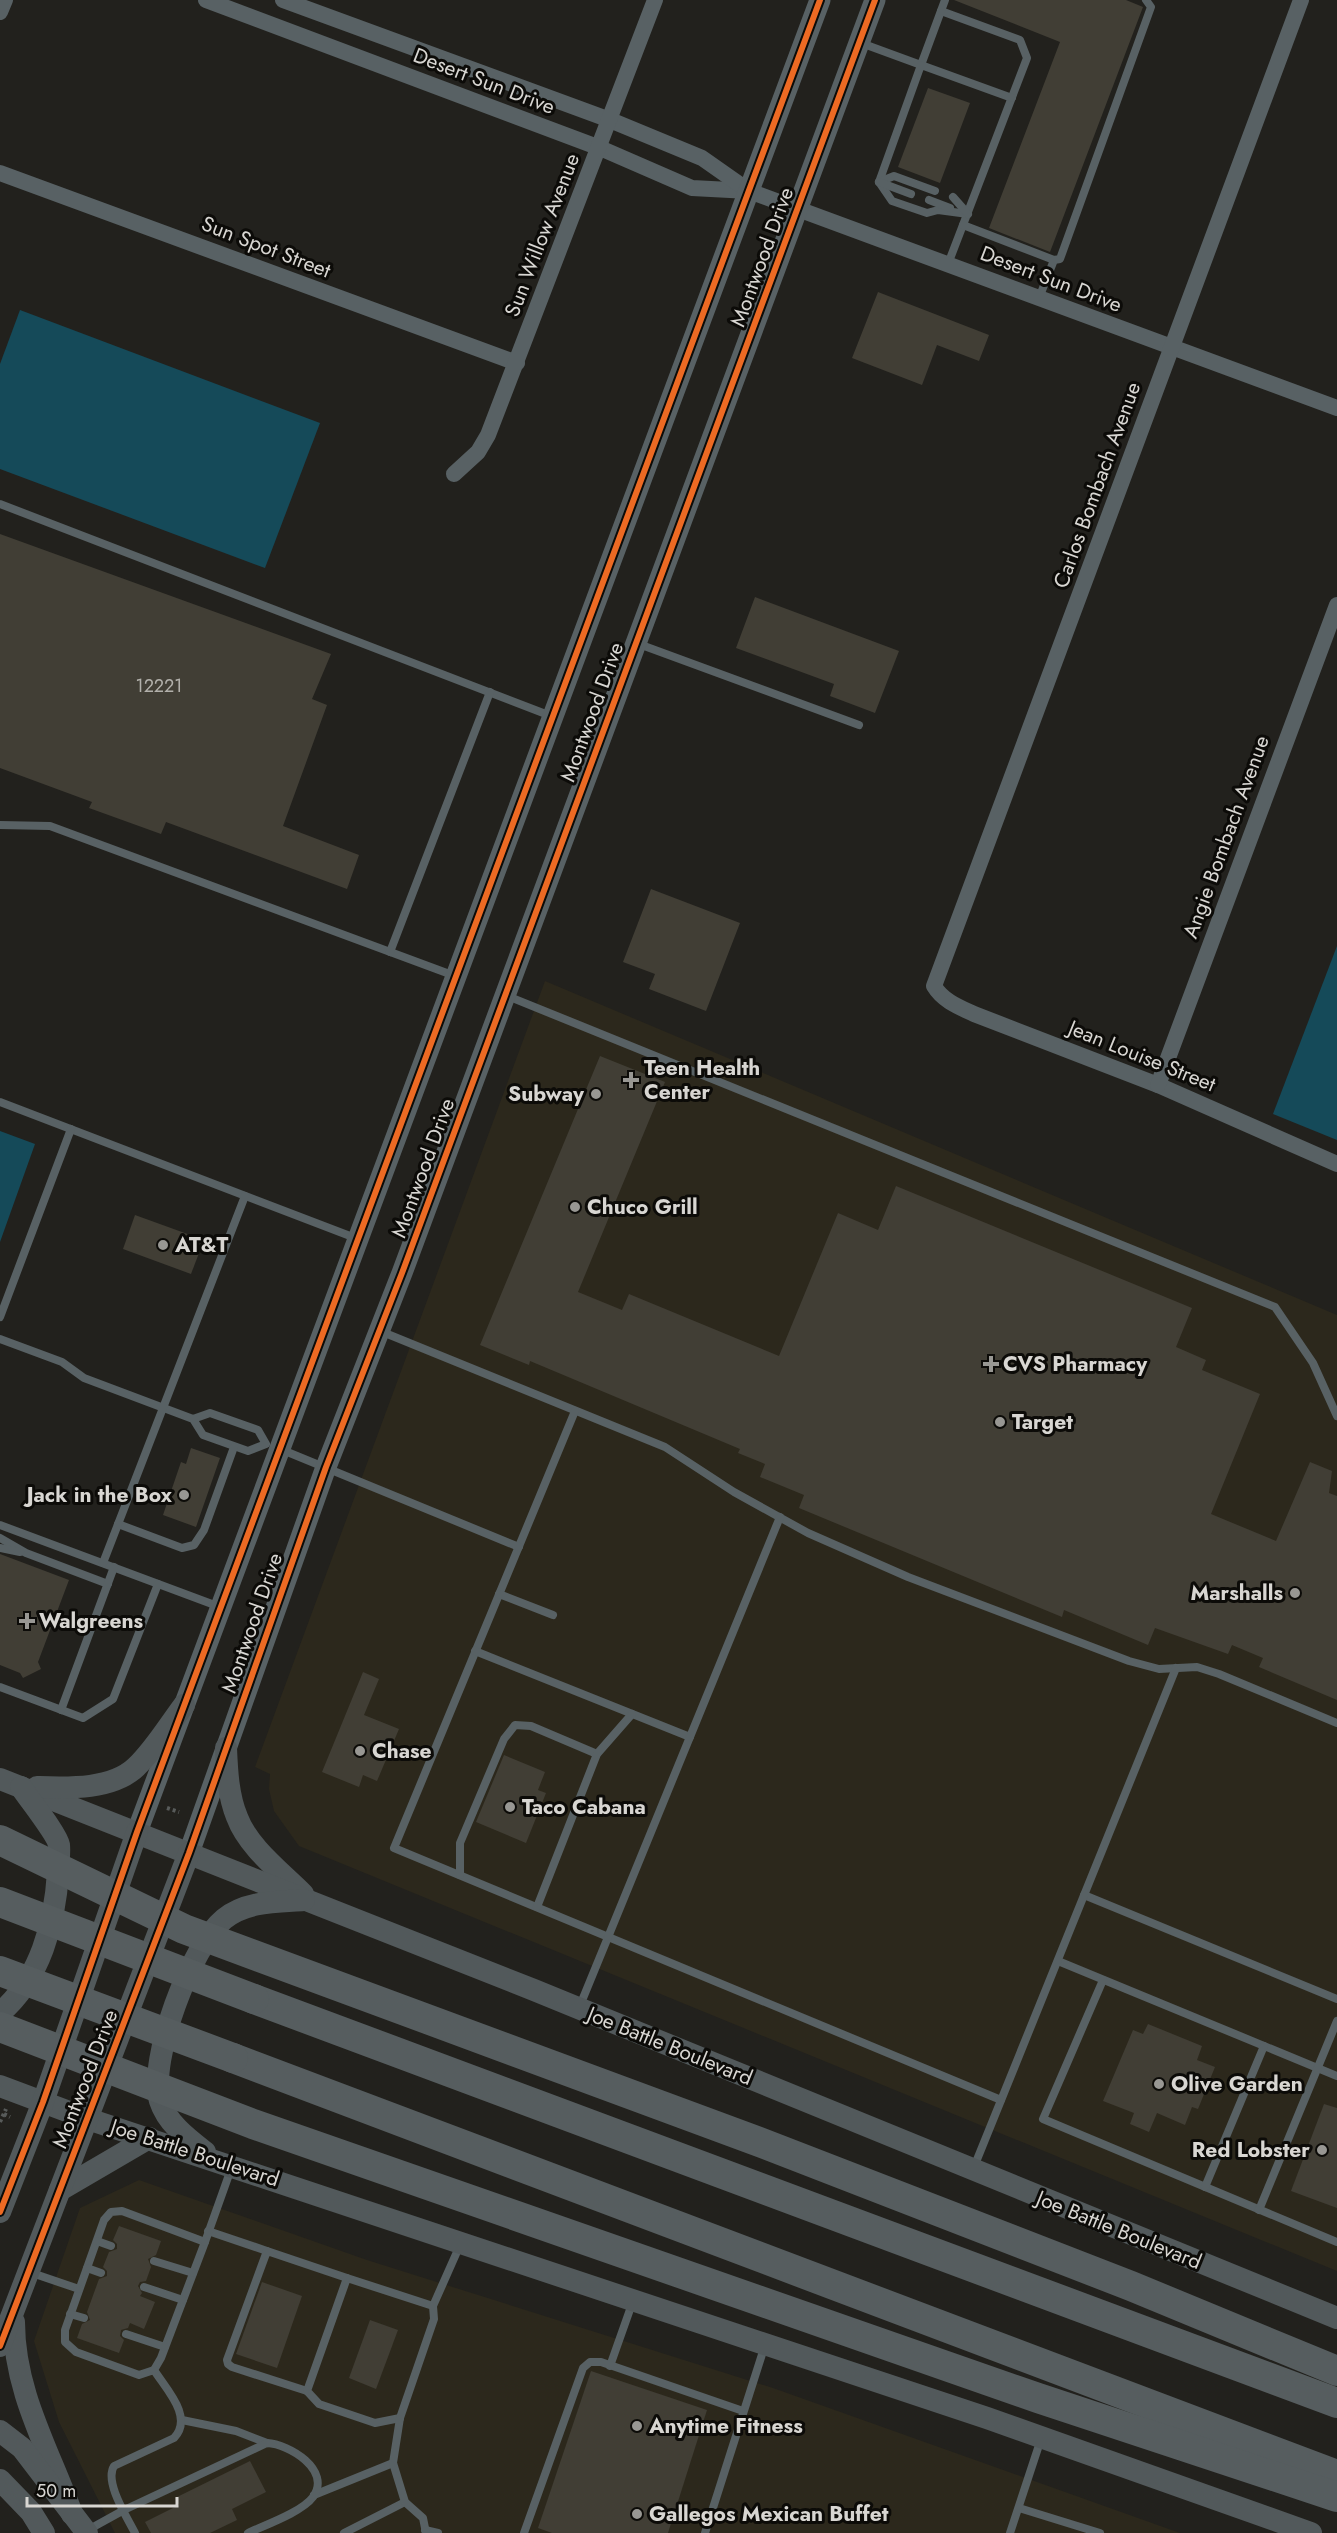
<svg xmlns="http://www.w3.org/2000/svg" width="1337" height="2533" viewBox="0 0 1337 2533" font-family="Jost,sans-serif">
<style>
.built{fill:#2c281c}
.water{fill:#154a59}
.building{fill:#413e35}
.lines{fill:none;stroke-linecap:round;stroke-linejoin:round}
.path{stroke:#585b5a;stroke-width:4;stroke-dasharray:3 3;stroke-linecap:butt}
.service{stroke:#586164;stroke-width:8}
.minor{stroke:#586164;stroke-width:16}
.tertiary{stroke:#586164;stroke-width:21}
.secondary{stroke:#52595b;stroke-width:22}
.motorway{stroke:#565d5f;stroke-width:30}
.motorway-bridge{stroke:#565d5f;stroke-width:30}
.cycleway-casing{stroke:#0c0b08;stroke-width:10}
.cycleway{stroke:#ed6a23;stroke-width:6}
.poi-dot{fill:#989793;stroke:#0c0b08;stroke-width:2}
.labels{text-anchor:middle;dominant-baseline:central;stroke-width:6;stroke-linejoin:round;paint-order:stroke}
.number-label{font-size:18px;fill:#b2b0ab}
.street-label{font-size:21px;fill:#d8d6d2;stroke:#0c0b08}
.poi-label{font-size:21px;font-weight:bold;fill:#d8d6d2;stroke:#0c0b08;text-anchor:start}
</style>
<rect width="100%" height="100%" fill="#22211d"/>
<g class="built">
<path d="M545,981L1337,1315V2271L299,1846L274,1811L269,1789L270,1774L255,1767Z"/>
<path d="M139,2180L367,2260L773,2388L1180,2533H115L59,2422L34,2341L80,2208Z"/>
</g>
<g class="water">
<path d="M20,310L320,423L265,568L0,469V364Z"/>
<path d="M1337,946V1140L1273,1114Z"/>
<path d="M0,1131L35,1144L0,1242Z"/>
</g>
<g class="building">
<path d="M954,0H1126L1143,7L1050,252L989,228L1060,42Z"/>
<path d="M928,88L970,103L940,183L898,167Z"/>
<path d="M878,292L989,335L979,361L937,345L922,385L852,358Z"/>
<path d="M0,534L331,654L312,699L327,705L283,826L359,855L347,889L166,822L161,834L89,808L92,802L0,768Z"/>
<path d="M755,597L899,651L875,713L830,696L834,684L736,648Z"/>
<path d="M651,889L740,923L706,1011L649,989L655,974L623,962Z"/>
<path d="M600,1056L665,1082L578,1292L622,1310L629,1294L779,1356L838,1213L878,1230L896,1186L1192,1308L1176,1347L1206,1360L1202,1370L1260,1394L1211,1514L1276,1541L1310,1462L1332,1471L1329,1493L1337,1496V1700L1259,1667L1263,1658L1232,1645L1228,1654L1155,1628L1148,1645L1064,1610L1062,1617L799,1508L804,1495L760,1477L765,1464L738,1453L740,1449L530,1361L529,1365L480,1345Z"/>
<path d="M135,1215L204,1240L191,1274L123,1249Z"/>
<path d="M191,1448L220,1458L196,1527L163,1515L181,1462L186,1464Z"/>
<path d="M0,1554L69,1580L38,1662L41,1669L23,1678L20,1673L0,1665Z"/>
<path d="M363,1672L379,1679L364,1715L399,1729L377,1781L363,1775L359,1787L322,1772Z"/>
<path d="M504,1755L545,1772L538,1790L546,1793L526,1843L476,1822Z"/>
<path d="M1148,2024L1202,2046L1197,2060L1215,2067L1198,2109L1192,2107L1185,2125L1157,2113L1149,2132L1130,2124L1134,2113L1103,2101L1133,2030L1143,2034Z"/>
<path d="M1324,2104L1337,2108V2208L1291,2191Z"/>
<path d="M119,2226L161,2241L156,2255L148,2259L151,2267L146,2281L140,2282L138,2286L142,2293L140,2296L155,2302L144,2329L130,2323L128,2328L121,2330L120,2336L124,2340L119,2353L77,2338L82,2324L90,2320L87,2312L99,2279L107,2276V2271L103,2267L109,2252L117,2249V2244L113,2240Z"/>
<path d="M262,2282L302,2296L277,2368L236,2354Z"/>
<path d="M370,2320L398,2330L376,2389L349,2378Z"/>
<path d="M591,2371L707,2410L668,2533H552L538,2528Z"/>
<path d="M250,2461L266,2492L232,2509L237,2520L210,2533H151L145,2522L179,2505L175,2498Z"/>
</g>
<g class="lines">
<g class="path">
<path d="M167,1808L179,1812"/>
<path d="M4,2114L10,2117"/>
<path d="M0,2122L6,2109"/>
</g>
<g class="service">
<path d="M941,11L1020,40L1027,58L948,264"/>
<path d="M861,43L921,65L945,0"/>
<path d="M879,182L921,65L1012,98"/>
<path d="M879,182L892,201L927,213L938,210L968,214"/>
<path d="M879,182L894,176L935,191"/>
<path d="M879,182L911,194"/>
<path d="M953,197L968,214"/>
<path d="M929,200L950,208"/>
<path d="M963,225L1054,260"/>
<path d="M1039,298L1054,260L1060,259L1151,7L1146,0"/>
<path d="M0,504L551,716"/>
<path d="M636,643L859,725"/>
<path d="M0,825L50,826L455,976"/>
<path d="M390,952L490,692"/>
<path d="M505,995L1275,1307L1313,1363L1337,1416"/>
<path d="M0,1102L358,1239"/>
<path d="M0,1317L71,1129"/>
<path d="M380,1331L665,1447L734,1492L808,1533L908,1577L1129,1661L1159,1669L1197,1667L1219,1674L1337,1723"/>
<path d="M0,1339L62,1362L84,1378L193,1419L203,1435L248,1451L266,1444L258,1430L210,1413L193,1419"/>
<path d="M575,1411L394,1848L1001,2100"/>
<path d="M280,1449L519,1547"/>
<path d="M118,1524L182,1548L194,1545L204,1530L234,1447"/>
<path d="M0,1525L220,1607"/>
<path d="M0,1538L26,1553L108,1584"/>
<path d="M0,1548L20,1552"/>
<path d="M103,1563L245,1196"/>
<path d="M499,1594L553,1615"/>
<path d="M475,1651L690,1737"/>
<path d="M0,1687L83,1718L113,1699L158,1584"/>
<path d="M61,1710L114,1567"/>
<path d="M460,1875V1843L504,1739L515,1725L531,1726L597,1754"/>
<path d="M1084,1895L1337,1999"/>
<path d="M537,1907L597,1754L632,1714"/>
<path d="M1058,1961L1337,2076"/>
<path d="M1103,1980L1043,2119L1337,2242"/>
<path d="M579,2008L780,1517"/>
<path d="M974,2167L1176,1668"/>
<path d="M1205,2187L1264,2046"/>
<path d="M1259,2210L1337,2021"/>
<path d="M122,2211L205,2242L161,2358L154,2370L139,2375L76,2352L65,2342V2330L104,2220L111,2212Z"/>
<path d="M208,2231L267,2251"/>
<path d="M97,2241L111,2246"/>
<path d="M205,2242L231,2169"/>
<path d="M154,2261L193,2273"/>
<path d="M87,2268L101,2273"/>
<path d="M29,2272L79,2289"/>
<path d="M144,2287L183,2300"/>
<path d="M70,2314L84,2318"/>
<path d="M126,2334L165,2347"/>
<path d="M610,2366L633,2301"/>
<path d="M307,2391L232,2367L228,2364L227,2360L267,2251L347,2278"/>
<path d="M400,2418L375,2423L319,2404L307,2391L347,2278L433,2306"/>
<path d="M182,2420L236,2431L267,2443"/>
<path d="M314,2495L393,2463"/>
<path d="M1019,2508L1100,2533"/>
<path d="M425,2530L438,2533"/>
<path d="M86,2531L124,2510L267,2443C289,2444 332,2470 313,2497C302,2512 265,2525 248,2533"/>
<path d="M135,2533C127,2517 104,2482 114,2466L174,2438C194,2417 166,2389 154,2370"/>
<path d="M344,2533L405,2502"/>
<path d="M426,2533L423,2518L405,2502L393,2463L400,2418L434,2319L433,2306L460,2245"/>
<path d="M524,2533L583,2368L590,2362H601L743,2411"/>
<path d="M705,2533L765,2345"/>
<path d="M1010,2533L1041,2439"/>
</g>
<g class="minor">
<path d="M206,0L600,148L692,188L749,191L1337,408"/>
<path d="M283,0L610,120L702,158L749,191"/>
<path d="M1301,0L934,986C943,1001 959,1007 974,1014L1158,1085L1337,1164"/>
<path d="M0,12L5,0"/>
<path d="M0,173L517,363"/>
<path d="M454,474L478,452L488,435L655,0"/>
<path d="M1158,1085L1337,605"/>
</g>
<g class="tertiary">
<path d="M137,1832L820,0"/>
<path d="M189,1853L326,1467L402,1273L875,0"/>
</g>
<g class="secondary">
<path d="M226,1748C227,1771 228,1795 237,1817C248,1847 280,1871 303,1894"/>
<path d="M0,1779L534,1990L1337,2318"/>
<path d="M37,1787C68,1788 112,1790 136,1767C154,1750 169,1725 184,1705"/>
<path d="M0,2013C40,1979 55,1923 58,1872C58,1864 60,1853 59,1845C57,1834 28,1798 21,1787"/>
<path d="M0,2086L88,2119L987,2418L1311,2533"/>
<path d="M205,2152C187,2138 167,2123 160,2101C148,2060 191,1946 224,1919C246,1901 277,1902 304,1900"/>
<path d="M60,2190L149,2138"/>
<path d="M0,2212L43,2102L137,1832"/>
<path d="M14,2322C14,2392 49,2450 72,2514"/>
<path d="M0,2346L189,1853"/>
<path d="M0,2431L22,2448L87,2533"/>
<path d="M0,2480L31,2512L44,2533"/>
</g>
<g class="motorway">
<path d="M254,1999L1337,2403"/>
<path d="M233,2058L1337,2475"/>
</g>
<g class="motorway-bridge">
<path d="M0,1840L184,1929L762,2143L1131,2286L1337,2371"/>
<path d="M0,1902L254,1999"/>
<path d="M0,1971L233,2058"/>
<path d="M0,2027L253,2124L1038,2398L1337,2497"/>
</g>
<defs>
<g id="cycleway">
<path d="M0,2212L43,2102L137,1832L820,0"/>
<path d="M0,2346L189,1853L326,1467L402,1273L875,0"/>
</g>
</defs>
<use href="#cycleway" class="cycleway-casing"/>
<use href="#cycleway" class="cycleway"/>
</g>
<g class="poi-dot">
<path d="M628 1071h6v6h6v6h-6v6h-6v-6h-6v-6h6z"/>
<circle cx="596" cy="1094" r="6"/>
<circle cx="575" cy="1207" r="6"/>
<circle cx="163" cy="1245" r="6"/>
<path d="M988 1355h6v6h6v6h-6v6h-6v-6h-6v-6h6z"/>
<circle cx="1000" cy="1422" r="6"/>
<circle cx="184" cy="1495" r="6"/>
<circle cx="1295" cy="1593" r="6"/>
<path d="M24 1612h6v6h6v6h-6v6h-6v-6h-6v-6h6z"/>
<circle cx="360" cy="1751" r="6"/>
<circle cx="510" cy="1807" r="6"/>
<circle cx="1159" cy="2084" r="6"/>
<circle cx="1322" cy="2150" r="6"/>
<circle cx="637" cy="2426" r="6"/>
<circle cx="637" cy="2514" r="6"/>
</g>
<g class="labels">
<g class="number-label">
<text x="159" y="686">12221</text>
</g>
<g class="street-label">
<text transform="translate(484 81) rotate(21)">Desert Sun Drive</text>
<text transform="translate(542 235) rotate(-69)">Sun Willow Avenue</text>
<text transform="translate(266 247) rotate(21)">Sun Spot Street</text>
<text transform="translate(762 257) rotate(-70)">Montwood Drive</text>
<text transform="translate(1051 279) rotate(21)">Desert Sun Drive</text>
<text transform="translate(1097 485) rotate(-70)">Carlos Bombach Avenue</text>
<text transform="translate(592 712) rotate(-70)">Montwood Drive</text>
<text transform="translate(1226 837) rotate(-70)">Angie Bombach Avenue</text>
<text transform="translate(1142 1056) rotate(22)">Jean Louise Street</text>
<text transform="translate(423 1168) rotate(-70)">Montwood Drive</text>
<text transform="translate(252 1623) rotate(-71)">Montwood Drive</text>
<text transform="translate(670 2046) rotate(22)">Joe Battle Boulevard</text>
<text transform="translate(85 2079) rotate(-69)">Montwood Drive</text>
<text transform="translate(195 2153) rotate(18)">Joe Battle Boulevard</text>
<text transform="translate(1119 2230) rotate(22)">Joe Battle Boulevard</text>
</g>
<g class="poi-label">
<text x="644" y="1068">Teen Health<tspan x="644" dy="24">Center</tspan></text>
<text x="584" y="1094" text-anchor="end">Subway</text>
<text x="587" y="1207">Chuco Grill</text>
<text x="175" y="1245">AT&amp;T</text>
<text x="1003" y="1364">CVS Pharmacy</text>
<text x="1012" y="1422">Target</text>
<text x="172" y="1495" text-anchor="end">Jack in the Box</text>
<text x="1283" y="1593" text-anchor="end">Marshalls</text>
<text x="39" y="1621">Walgreens</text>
<text x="372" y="1751">Chase</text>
<text x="522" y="1807">Taco Cabana</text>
<text x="1171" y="2084">Olive Garden</text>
<text x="1310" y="2150" text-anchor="end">Red Lobster</text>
<text x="649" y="2426">Anytime Fitness</text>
<text x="649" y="2514">Gallegos Mexican Buffet</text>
</g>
</g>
<path d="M27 2497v9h150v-9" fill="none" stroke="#d8d6d2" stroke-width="3"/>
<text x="36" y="2497" font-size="18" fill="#d8d6d2" stroke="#0c0b08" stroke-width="4.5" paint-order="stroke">50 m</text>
</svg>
